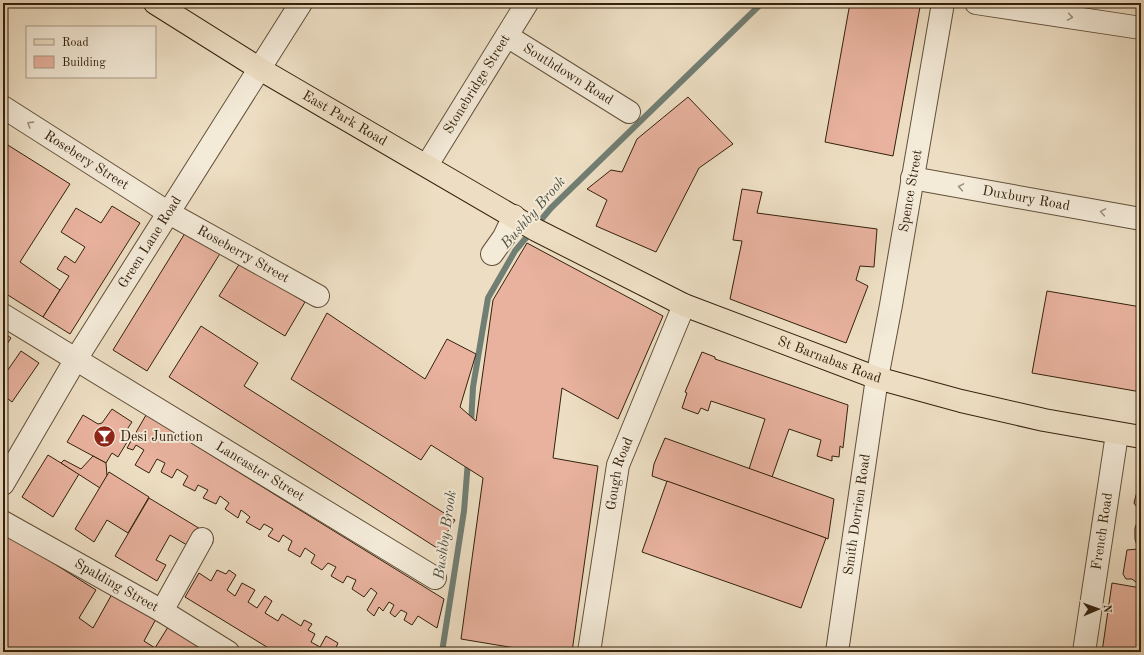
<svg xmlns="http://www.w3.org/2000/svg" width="1144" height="655" viewBox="0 0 1144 655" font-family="'Old Standard TT',serif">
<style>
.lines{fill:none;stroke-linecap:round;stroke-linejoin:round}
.stream{stroke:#717e73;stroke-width:6}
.building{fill:#e8b29e;stroke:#34210c}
.minor-casing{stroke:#62503a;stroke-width:24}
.major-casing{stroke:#34210c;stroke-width:24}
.minor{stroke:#f3ead8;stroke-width:22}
.major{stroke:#eddec3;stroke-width:22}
.oneway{stroke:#9d907c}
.labels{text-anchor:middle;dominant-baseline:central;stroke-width:4;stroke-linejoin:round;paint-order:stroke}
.street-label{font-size:14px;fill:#34210c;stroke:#f3ead8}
.poi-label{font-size:14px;fill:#34210c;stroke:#f3ead8;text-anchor:start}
.water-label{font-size:15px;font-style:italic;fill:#52503f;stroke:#f3ead8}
</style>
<rect width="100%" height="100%" fill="#eddec3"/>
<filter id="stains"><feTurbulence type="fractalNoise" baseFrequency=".005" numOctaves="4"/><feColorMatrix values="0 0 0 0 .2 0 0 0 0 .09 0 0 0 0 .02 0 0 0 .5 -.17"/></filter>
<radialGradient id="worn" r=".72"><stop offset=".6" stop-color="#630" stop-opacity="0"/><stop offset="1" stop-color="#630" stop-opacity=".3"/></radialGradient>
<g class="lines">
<g class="stream">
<path d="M471,424L473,387L488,298L515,251L551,208L762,3"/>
<path d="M442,652L464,511L468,461"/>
</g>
</g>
<g class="building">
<path d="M850,3H916L920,7L893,156L825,142Z"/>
<path d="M688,97L733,144L699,168L656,252L596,226L607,200L587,189L611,170L622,172L637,139Z"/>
<path d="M3,142L70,184L20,262L60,290L43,317L3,292Z"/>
<path d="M742,189L762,192L757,213L877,229L874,267L860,266L856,280L868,286L846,343L730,299L742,241L733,240Z"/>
<path d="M112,206L140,223L70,334L43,317L69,276L57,269L65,256L75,263L85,247L61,232L76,208L101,223Z"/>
<path d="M187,230L221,252L147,371L113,350Z"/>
<path d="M527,243L663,316L618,419L562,388L553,458L598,466L572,652H539L461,639L483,478L431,445L421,460L291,379L327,313L425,379L447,339L476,354L460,407L476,421L493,300Z"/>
<path d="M240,263L305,302L285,336L219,296Z"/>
<path d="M1047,291L1141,307V392L1032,373Z"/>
<path d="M201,326L258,363L244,386L455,520L437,548L169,377Z"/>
<path d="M3,332L11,338L3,350Z"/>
<path d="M21,351L39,363L12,402L3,395V377Z"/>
<path d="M702,352L715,357V359L848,405L843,448L840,446L839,457L832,456V461L817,456L821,440L789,429L772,477L749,469L765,419L711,401L708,411L701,408L698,414L682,408L687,393L685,392Z"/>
<path d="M112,409L132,422L126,431L132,434L118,457L112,453L106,463L67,442L83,415L98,424L102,423Z"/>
<path d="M146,415L444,599L437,628L418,616L412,625L404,620L407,613L401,610L395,617L390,613L394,605L389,602L383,611L379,607L374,616L367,610L377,593L371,588L364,597L352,589L356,580L347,576L343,583L331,576L336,567L328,563L322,570L311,563L315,555L305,548L300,557L288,550L292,541L283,535L279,542L268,536L273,529L264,524L260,530L246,522L250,517L241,510L238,518L225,509L229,503L220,496L216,504L203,498L208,490L198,485L195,491L183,485L188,476L177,469L172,478L161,472L165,463L157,459L149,473L135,465L144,450L136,445L133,450L127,448Z"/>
<path d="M665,438L834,499L828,539L652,476L654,464Z"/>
<path d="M48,455L79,474L53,517L22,497Z"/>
<path d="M93,456L106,463L107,476L100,488L61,463L64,460L81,469Z"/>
<path d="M109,472L149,497L128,533L107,520L94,542L75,529Z"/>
<path d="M1141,476V507L1136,506L1134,503Z"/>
<path d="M667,481L826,538L801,608L642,552Z"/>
<path d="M149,498L202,530L192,548L170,535L156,560L166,565L157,581L115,556Z"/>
<path d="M1141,511V586L1132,579H1126L1123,574L1127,550L1138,549L1135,539V528Z"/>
<path d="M7,534L96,590L79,618L93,628L112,594L156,619L144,641L155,648L168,627L209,652H3V541Z"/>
<path d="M217,570L226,574L229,570L236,575L227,590L235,596L242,583L255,590L248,602L257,608L265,596L272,601L265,613L278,621L282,614L301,626L304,620L312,624L308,630L315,634L311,642L320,647L326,636L338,643L334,652H275L185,597L199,573L211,581Z"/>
<path d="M1112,583L1141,588V652H1102Z"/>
</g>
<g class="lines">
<defs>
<g id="minor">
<path d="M976,3L1141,28"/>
<path id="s1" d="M507,36L629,112"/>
<path id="s2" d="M3,107L169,213L318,296"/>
<path id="s3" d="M427,165L527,3"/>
<path id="s4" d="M912,178L1141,219"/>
<path d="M492,254L504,237L514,216"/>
<path id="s5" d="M3,315L435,578"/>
<path id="s6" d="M3,484L76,359L301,3"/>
<path id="s7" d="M3,522L162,611L228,652"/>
<path d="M162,611L202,539"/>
<path id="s8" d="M589,652L618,465L684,305"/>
<path id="s9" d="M837,652L877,378L891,305L943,3"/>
<path id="s10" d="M1084,652L1117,434"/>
</g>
<g id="major">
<path id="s11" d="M155,3L260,69L536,230L684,305L877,378L961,401L1044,420L1141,437"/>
</g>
</defs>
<use href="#minor" class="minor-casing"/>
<use href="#major" class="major-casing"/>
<use href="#minor" class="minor"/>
<use href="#major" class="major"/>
</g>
<defs><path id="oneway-chevron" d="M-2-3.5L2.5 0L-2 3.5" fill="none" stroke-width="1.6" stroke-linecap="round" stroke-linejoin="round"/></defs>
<g class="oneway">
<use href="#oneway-chevron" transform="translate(1070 17) rotate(9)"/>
<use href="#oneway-chevron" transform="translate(30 124) rotate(-148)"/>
<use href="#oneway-chevron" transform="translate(961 187) rotate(-170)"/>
<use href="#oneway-chevron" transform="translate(1103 212) rotate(-170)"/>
</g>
<defs>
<symbol id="bar-disc" viewBox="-11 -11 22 22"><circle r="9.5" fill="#8f2418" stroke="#f3ead8"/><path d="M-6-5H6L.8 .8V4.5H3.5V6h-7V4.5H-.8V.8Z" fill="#fff"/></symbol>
</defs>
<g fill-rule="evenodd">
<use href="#bar-disc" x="92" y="424" width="25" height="25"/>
</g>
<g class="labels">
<g class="street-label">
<text stroke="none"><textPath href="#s1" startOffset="72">Southdown Road</textPath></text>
<text stroke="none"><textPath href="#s3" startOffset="95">Stonebridge Street</textPath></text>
<text stroke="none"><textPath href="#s11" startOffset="222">East Park Road</textPath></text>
<text stroke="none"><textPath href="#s2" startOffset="99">Rosebery Street</textPath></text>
<text stroke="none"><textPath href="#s9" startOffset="467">Spence Street</textPath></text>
<text stroke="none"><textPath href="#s4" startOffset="116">Duxbury Road</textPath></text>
<text stroke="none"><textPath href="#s6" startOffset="283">Green Lane Road</textPath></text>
<text stroke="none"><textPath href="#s2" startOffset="282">Roseberry Street</textPath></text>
<text stroke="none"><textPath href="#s11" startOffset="765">St Barnabas Road</textPath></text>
<text stroke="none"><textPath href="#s5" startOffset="301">Lancaster Street</textPath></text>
<text stroke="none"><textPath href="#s8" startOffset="181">Gough Road</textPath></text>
<text stroke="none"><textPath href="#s9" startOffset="139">Smith Dorrien Road</textPath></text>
<text stroke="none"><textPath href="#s10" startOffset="122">French Road</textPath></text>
<text stroke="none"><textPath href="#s7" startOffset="130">Spalding Street</textPath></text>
</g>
<g class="poi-label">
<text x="120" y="437">Desi Junction</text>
</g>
<g class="water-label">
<text transform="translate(534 213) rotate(-49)">Bushby Brook</text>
<text transform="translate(446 535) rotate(-82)">Bushby Brook</text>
</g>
</g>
<rect width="1144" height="655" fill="none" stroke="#eddec3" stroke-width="16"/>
<rect x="4" y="4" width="1136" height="647" fill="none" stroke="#34210c" stroke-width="2"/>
<rect x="8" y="8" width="1128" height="639" fill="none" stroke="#34210c"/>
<rect x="26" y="26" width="130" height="52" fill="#f3ead8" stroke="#a79a86"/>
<rect x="34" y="39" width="20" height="6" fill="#eddec3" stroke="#a79a86"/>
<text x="62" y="46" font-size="12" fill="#34210c">Road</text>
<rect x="34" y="56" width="20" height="12" fill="#e8b29e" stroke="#a79a86"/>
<text x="62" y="66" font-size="12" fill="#34210c">Building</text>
<g transform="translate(1098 609) rotate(88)" stroke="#f3ead8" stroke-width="3" paint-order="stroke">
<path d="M0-3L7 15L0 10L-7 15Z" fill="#34210c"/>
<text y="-6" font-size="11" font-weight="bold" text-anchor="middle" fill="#34210c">N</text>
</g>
<rect width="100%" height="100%" filter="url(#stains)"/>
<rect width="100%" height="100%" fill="url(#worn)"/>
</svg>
